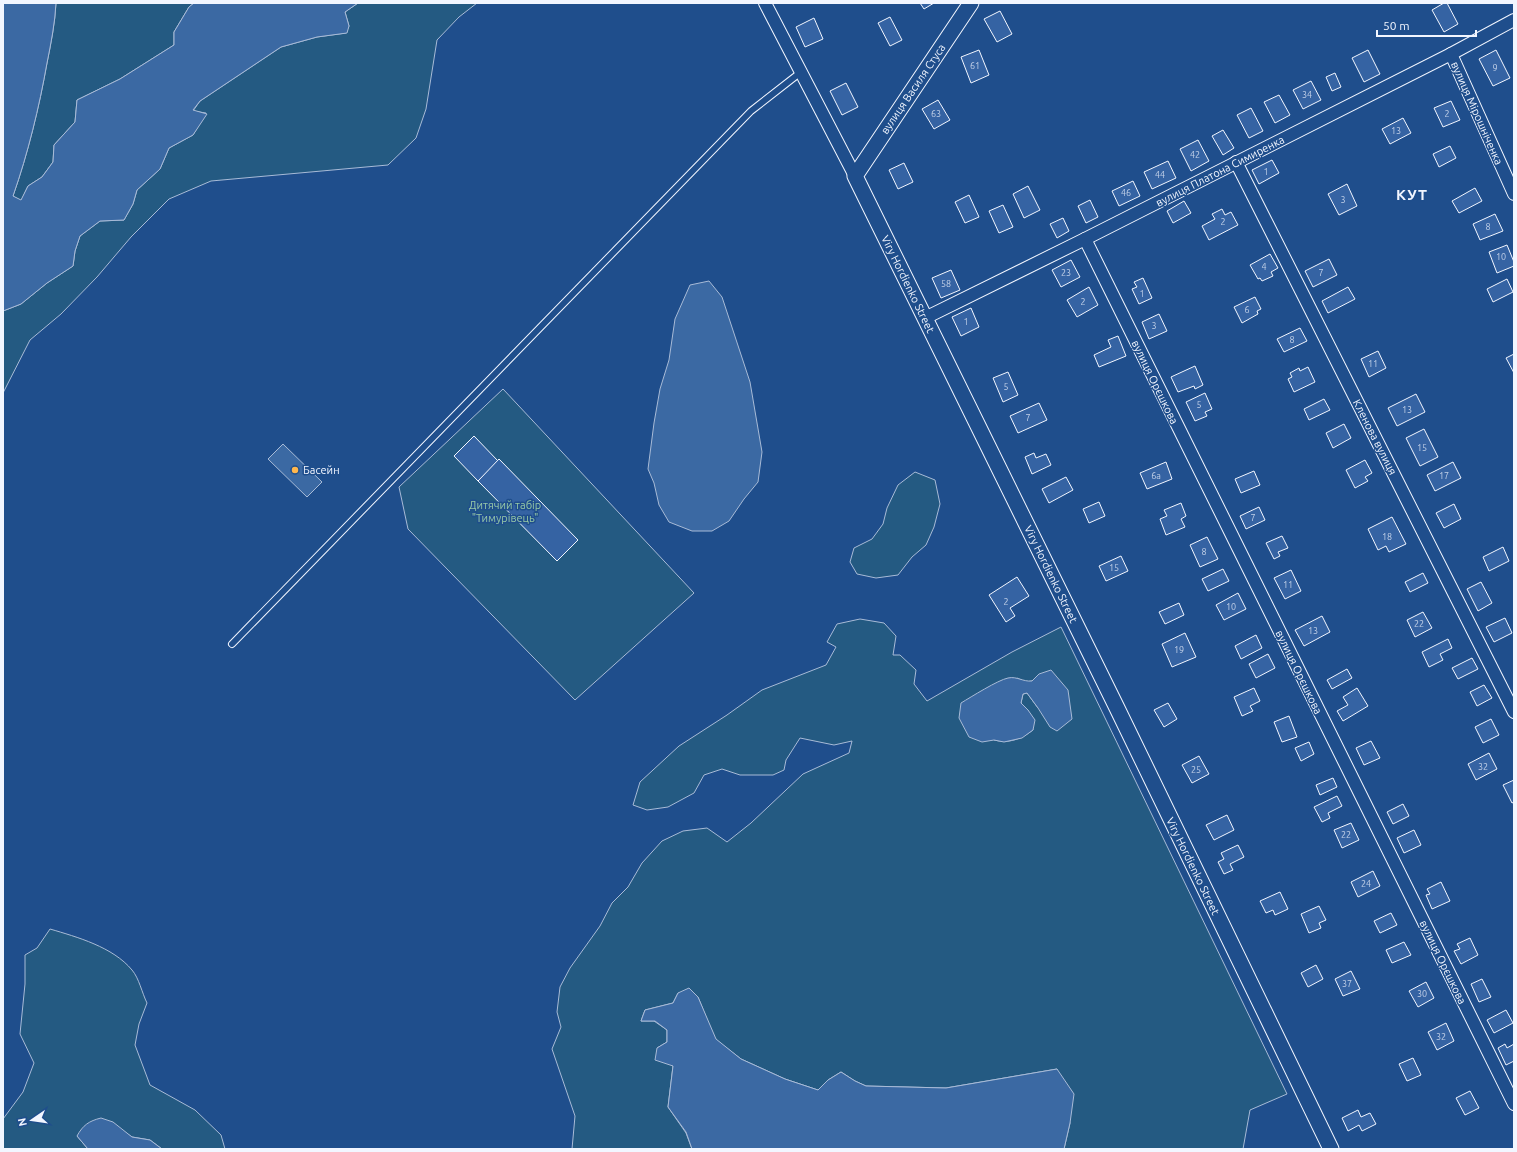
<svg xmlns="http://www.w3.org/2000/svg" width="1517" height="1152" viewBox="0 0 1517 1152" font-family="Ubuntu,sans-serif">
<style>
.green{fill:#245a82;stroke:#a8bbd7;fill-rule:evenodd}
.water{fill:#3b69a3;stroke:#a8bbd7}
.building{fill:#3563a3;stroke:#f2f6ff}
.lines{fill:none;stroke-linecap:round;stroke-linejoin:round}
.service-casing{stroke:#f2f6ff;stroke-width:8}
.minor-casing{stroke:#f2f6ff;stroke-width:14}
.tertiary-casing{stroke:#f2f6ff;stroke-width:17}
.service{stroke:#1f4e8c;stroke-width:6}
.minor{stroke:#1f4e8c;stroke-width:12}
.tertiary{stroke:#1f4e8c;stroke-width:15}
.poi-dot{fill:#ffb74d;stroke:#1f4e8c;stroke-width:1.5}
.labels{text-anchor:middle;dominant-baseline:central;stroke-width:3;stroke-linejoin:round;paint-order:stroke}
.number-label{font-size:9px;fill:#c3d1e8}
.street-label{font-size:11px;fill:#f2f6ff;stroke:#1f4e8c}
.poi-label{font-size:11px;fill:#f2f6ff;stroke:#1f4e8c;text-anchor:start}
.park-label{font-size:11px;fill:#97c8a6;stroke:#1f4e8c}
.district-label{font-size:15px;font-weight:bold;letter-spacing:1px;fill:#f2f6ff;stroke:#1f4e8c}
</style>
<rect width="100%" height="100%" fill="#1f4e8c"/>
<g class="green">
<path d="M56,3H194L189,7L174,32V45L120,79L77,100L75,122L54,145L53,162L42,177L28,186L21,201L13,196C28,153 39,108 47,63C51,43 55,23 56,3Z"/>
<path d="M358,3H477L459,17L437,40L426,109L416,138L388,165L211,181L169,199L131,237L97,277L61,314L30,340L3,393V311L21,304L47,283L73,266L75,251L80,236L100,221L124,220L133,204L137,190L160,169L169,148L193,135L206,113L193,111L200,101L281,47L317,37L346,33L349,26L345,12Z"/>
<path d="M503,389L694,593L575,700L408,529L399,487Z"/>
<path d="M915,472L935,480L940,504L934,527L926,545L912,557L898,575L876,578L857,574L850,562L854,548L872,539L883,524L887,508L898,485Z"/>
<path d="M860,619L884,623L896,636L893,655H900L916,670L914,684L927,701L1012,652L1061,627L1287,1094L1250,1110L1243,1149H1064L1070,1123L1057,1069L946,1088L866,1086L855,1081L841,1072L828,1080L818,1090L785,1079L741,1059L715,1039L698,997L678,993L673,1003L645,1010L641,1021H654L667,1030V1042L657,1048L673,1066L668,1107L686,1133L692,1149H572L575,1116L552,1049L561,1027L557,1012L560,987L570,968L600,926L612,903L628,887L642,863L662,841L683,831L707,828L727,842L751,823L803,774L849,753L852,741L834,745L800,738L786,760L784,770L773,775H740L722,769L704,775L694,793L668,807L647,810L633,805L640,782L679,746L727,715L762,690L826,665L836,647L827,642L837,624ZM1039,674L1038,708L1027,693L1023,694L1021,703L1028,710L1033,730C1021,739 1009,744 994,740L1017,678L1025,682L1032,681Z"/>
<path d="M50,929C77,937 113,947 132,970C139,978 142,993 147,1003L139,1024L135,1045L150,1085L195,1110L221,1135L225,1149H162L150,1140L132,1137L123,1131L77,1136L88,1149H3V1119L23,1092L34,1063L20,1034L25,984V955L37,948Z"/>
</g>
<g class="water">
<path d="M3,3H56C55,23 51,43 47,63C39,108 28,153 13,196L21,200L28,186L42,177L53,162L54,145L75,122L77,100L120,79L174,45V32L189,7L194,3H358L345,12L349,26L347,33L317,37L281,47L200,101L193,110L207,114L193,135L169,148L160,169L137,190L133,204L124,220L100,221L80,236L75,251L73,266L47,283L21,304L3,311Z"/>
<path d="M709,281L722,297L750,382L762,452L758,482L744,499L729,521L712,531H692L669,522L659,505L654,483L648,469L654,423L660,389L669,360L675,319L690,285Z"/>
<path d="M283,444L322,482L307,497L268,459Z"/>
<path d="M1051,670L1068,690L1072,719L1057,731L1050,727L1038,708L1027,693L1023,694L1021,703L1028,710L1035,720L1033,730L1022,738L1004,742L994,740L982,742L969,737L959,718L961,703C971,697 998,680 1008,678C1017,676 1023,682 1032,681L1039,674Z"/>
<path d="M689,988L698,997L716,1039L741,1059L785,1079L818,1090L828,1080L841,1072L855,1081L866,1086L946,1088L1057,1069L1074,1094L1070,1123L1064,1149H692L686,1132L668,1107L673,1066L655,1060L657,1048L667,1042V1030L655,1021H641L645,1010L673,1003L678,993Z"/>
<path d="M101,1118L113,1122L132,1137L150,1140L162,1149H88L77,1136C83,1125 89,1121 101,1118Z"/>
</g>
<g class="building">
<path d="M920,3H934L924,9Z"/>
<path d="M1444,3H1447L1458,24L1444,32L1432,10Z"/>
<path d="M1000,11L1012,34L997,42L984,19Z"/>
<path d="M890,17L902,40L890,46L878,23Z"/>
<path d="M814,18L823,39L805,47L796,27Z"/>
<path d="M979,50L989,75L971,83L961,57Z"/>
<path d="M1368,50L1380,74L1364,82L1352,58Z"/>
<path d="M1496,50L1510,78L1493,86L1479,59Z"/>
<path d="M1335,73L1341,87L1332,91L1326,77Z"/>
<path d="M1311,81L1321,100L1303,109L1293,90Z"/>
<path d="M846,83L858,107L842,115L830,91Z"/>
<path d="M1279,95L1290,115L1275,123L1264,102Z"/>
<path d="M938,100L950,120L934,129L922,109Z"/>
<path d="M1451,101L1460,120L1443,127L1434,108Z"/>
<path d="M1251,108L1263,131L1249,138L1237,115Z"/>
<path d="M1403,118L1411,133L1390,144L1382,129Z"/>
<path d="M1223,130L1234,148L1223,155L1212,136Z"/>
<path d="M1198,140L1209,161L1191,171L1180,149Z"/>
<path d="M1450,146L1456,158L1439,167L1433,154Z"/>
<path d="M1272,160L1279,173L1259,184L1252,170Z"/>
<path d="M1168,161L1176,178L1152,189L1144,172Z"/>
<path d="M904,163L913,182L898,189L889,170Z"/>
<path d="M1133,181L1140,196L1119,206L1112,191Z"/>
<path d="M1347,184L1357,206L1339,215L1328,194Z"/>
<path d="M1028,186L1040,210L1024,218L1013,194Z"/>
<path d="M1475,188L1482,201L1459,213L1452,201Z"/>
<path d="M969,195L979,217L965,223L955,202Z"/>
<path d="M1090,200L1098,217L1086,223L1078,206Z"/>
<path d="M1184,201L1191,213L1173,223L1167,211Z"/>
<path d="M1003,205L1013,227L999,233L989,211Z"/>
<path d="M1222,209L1225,215L1231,212L1238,225L1209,240L1202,226L1215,219L1212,214Z"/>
<path d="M1495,214L1503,231L1480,240L1473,224Z"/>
<path d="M1063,218L1069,231L1057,238L1050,224Z"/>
<path d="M1507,245L1514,262V266L1497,273L1489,252Z"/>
<path d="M1270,254L1278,268L1271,272L1273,276L1262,281L1260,278L1258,279L1250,265Z"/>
<path d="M1329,259L1337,275L1313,287L1305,271Z"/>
<path d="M1071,260L1080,277L1061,287L1052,270Z"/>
<path d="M951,270L960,290L941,298L932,278Z"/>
<path d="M1143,278L1152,298L1139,304L1132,289L1137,287L1134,282Z"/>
<path d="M1507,279L1513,292L1493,302L1487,289Z"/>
<path d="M1089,287L1098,305L1077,317L1067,300Z"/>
<path d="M1348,287L1355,299L1328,313L1322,301Z"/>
<path d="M1255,297L1261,309L1257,311L1258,314L1242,323L1234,307Z"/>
<path d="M971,308L979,327L961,336L952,317Z"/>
<path d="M1159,314L1167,331L1149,339L1142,322Z"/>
<path d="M1300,328L1307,341L1284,352L1277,339Z"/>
<path d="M1118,336L1126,356L1099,367L1094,355L1111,347L1108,340Z"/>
<path d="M1378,351L1386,368L1369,377L1361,359Z"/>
<path d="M1514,354V373L1506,358Z"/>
<path d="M1195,366L1203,385L1195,389L1194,386L1178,392L1171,377Z"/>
<path d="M1308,367L1315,382L1294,392L1288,379L1292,377L1290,373L1299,368L1300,371Z"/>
<path d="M1008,372L1018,395L1003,402L993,378Z"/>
<path d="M1205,393L1212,409L1205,412L1207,416L1195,421L1186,402Z"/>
<path d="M1416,394L1425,412L1397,426L1388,408Z"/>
<path d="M1324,399L1330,410L1309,420L1304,409Z"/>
<path d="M1039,403L1047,420L1018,433L1010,416Z"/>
<path d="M1344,424L1351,438L1333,448L1326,433Z"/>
<path d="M1424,429L1438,457L1420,466L1406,438Z"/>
<path d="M474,436L498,461L478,481L454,456Z"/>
<path d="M1034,453L1036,458L1046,454L1051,465L1032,474L1025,457Z"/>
<path d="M499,459L578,540L557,561L478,481Z"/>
<path d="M1365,460L1372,473L1365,477L1368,481L1355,488L1346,470Z"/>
<path d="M1166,462L1172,479L1147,489L1140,473Z"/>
<path d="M1453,462L1461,478L1435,491L1427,475Z"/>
<path d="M1254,471L1260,485L1241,493L1235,479Z"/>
<path d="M1066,477L1073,490L1049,503L1042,489Z"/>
<path d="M1099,502L1105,516L1089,523L1083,509Z"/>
<path d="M1181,503L1186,516L1181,519L1185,527L1166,535L1160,519L1167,516L1164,510Z"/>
<path d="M1454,504L1461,519L1444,528L1436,513Z"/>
<path d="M1259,507L1265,520L1246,529L1240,516Z"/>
<path d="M1392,517L1406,544L1389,552L1386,546L1378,550L1368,529Z"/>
<path d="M1282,536L1288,548L1278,552L1280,556L1274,559L1266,543Z"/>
<path d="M1207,537L1218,559L1200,567L1190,545Z"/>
<path d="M1503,547L1509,561L1489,571L1483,557Z"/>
<path d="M1121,556L1128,571L1106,581L1099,566Z"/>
<path d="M1223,569L1229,581L1208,591L1202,579Z"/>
<path d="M1291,570L1301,591L1285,599L1274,578Z"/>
<path d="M1423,573L1428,583L1410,592L1405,582Z"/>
<path d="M1017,577L1029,596L1010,608L1015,616L1006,622L989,595Z"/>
<path d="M1481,582L1492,603L1478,611L1467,589Z"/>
<path d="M1238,593L1246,609L1224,620L1216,605Z"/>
<path d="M1179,603L1184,615L1165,624L1159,612Z"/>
<path d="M1423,612L1432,628L1415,637L1407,620Z"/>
<path d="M1322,616L1330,632L1304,646L1295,630Z"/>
<path d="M1505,618L1512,633L1494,642L1486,627Z"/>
<path d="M1185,633L1196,657L1172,667L1162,644Z"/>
<path d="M1256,635L1262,648L1241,659L1235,646Z"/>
<path d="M1448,639L1452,648L1440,654L1443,660L1429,667L1422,652Z"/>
<path d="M1268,654L1275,668L1256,678L1249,664Z"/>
<path d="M1472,658L1478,669L1458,679L1452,668Z"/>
<path d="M1347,669L1352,678L1332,689L1327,680Z"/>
<path d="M1484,685L1492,698L1477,706L1470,692Z"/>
<path d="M1254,688L1260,701L1250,706L1253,711L1242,716L1234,697Z"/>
<path d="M1357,688L1368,706L1343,721L1337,711L1348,705L1343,697Z"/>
<path d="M1168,703L1177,719L1164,727L1154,710Z"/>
<path d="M1289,716L1297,737L1282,742L1274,722Z"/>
<path d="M1491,719L1499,735L1483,743L1475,727Z"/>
<path d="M1371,741L1380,758L1364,765L1356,748Z"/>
<path d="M1309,742L1314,754L1301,761L1295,748Z"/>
<path d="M1489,753L1497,769L1476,780L1468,764Z"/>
<path d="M1199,756L1209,774L1192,783L1182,765Z"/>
<path d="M1333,778L1337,787L1320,795L1316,785Z"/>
<path d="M1514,780V802L1512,803L1503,785Z"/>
<path d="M1337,796L1342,806L1328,813L1330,818L1322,822L1314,807Z"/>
<path d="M1403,804L1409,816L1393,824L1387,812Z"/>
<path d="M1227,815L1234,830L1214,840L1206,825Z"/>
<path d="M1351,823L1359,840L1342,848L1334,830Z"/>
<path d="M1414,830L1421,845L1404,853L1397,838Z"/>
<path d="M1238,845L1244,857L1230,864L1233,870L1224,874L1218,862L1224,859L1221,853Z"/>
<path d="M1373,871L1380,886L1358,897L1351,882Z"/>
<path d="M1441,882L1450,901L1432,909L1426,895L1430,894L1427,889Z"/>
<path d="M1280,892L1288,909L1275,915L1273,910L1266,913L1260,901Z"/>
<path d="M1319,906L1326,920L1319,923L1321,928L1309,933L1301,914Z"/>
<path d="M1391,913L1397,925L1380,933L1374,921Z"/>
<path d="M1470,938L1478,955L1461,964L1454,951L1460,949L1457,944Z"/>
<path d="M1404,942L1411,955L1392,963L1386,950Z"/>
<path d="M1316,965L1323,979L1308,987L1301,973Z"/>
<path d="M1351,971L1360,989L1343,996L1335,979Z"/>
<path d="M1482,979L1491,997L1479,1002L1471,984Z"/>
<path d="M1426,982L1434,998L1418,1007L1409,991Z"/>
<path d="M1506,1010L1513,1023L1494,1033L1487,1020Z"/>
<path d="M1446,1023L1454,1041L1437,1050L1428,1032Z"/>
<path d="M1505,1044L1507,1048L1514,1044V1061L1506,1065L1498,1048Z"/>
<path d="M1413,1058L1421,1075L1407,1081L1399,1064Z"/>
<path d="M1470,1091L1479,1108L1465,1115L1456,1098Z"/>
<path d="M1358,1110L1361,1117L1370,1113L1376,1124L1362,1131L1359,1125L1348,1131L1342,1118Z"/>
</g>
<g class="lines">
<defs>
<path id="service" d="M232,644L751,111L801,72"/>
<g id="minor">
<path d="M765,3L855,176"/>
<path d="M1451,54L1514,194"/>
<path d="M1236,162L1514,712"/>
<path d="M1085,239L1514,1104"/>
<path d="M925,318L1085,239L1451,54L1514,20"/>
</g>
<path id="tertiary" d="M971,3L855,176L1117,708L1331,1149"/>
</defs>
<use href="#service" class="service-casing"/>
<use href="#minor" class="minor-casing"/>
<use href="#tertiary" class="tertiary-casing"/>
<use href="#service" class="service"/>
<use href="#minor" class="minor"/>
<use href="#tertiary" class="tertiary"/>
</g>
<circle class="poi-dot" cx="295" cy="470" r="4"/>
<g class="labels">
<g class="number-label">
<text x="975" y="66">61</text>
<text x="1495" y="68">9</text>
<text x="1307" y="95">34</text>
<text x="936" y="114">63</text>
<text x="1447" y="114">2</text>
<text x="1396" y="131">13</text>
<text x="1195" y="155">42</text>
<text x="1266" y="172">1</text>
<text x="1160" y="175">44</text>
<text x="1126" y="193">46</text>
<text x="1343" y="200">3</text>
<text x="1223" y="222">2</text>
<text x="1488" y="227">8</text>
<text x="1501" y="257">10</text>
<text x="1264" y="267">4</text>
<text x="1066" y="273">23</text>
<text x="1321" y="273">7</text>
<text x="946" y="284">58</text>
<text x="1142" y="294">1</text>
<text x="1083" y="302">2</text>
<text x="1247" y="310">6</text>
<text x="966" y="322">1</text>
<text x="1154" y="326">3</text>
<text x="1292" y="340">8</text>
<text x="1373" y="364">11</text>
<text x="1006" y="387">5</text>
<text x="1199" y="405">5</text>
<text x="1407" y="410">13</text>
<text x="1028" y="418">7</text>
<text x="1422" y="448">15</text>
<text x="1156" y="476">6а</text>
<text x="1444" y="476">17</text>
<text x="1253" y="518">7</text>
<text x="1387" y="537">18</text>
<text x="1204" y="552">8</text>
<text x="1114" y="568">15</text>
<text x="1288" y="585">11</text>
<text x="1006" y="602">2</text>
<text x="1231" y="607">10</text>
<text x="1419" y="624">22</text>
<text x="1313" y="631">13</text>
<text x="1179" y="650">19</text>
<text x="1483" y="767">32</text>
<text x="1196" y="770">25</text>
<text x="1346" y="835">22</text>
<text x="1366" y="884">24</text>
<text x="1347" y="984">37</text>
<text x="1422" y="994">30</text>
<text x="1441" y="1037">32</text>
</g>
<g class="street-label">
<text transform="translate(913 89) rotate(-56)">вулиця Василя Стуса</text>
<text transform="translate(1477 113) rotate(66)">вулиця Мірошніченка</text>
<text transform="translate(1220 171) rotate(-27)">вулиця Платона Симиренка</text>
<text transform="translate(908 284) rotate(64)">Viry Hordienko Street</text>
<text transform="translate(1155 382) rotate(64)">вулиця Орєшкова</text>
<text transform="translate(1375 437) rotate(63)">Кленова вулиця</text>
<text transform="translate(1051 574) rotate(64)">Viry Hordienko Street</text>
<text transform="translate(1299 672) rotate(64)">вулиця Орєшкова</text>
<text transform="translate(1193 866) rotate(64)">Viry Hordienko Street</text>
<text transform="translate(1443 962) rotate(64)">вулиця Орєшкова</text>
</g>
<g class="poi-label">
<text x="303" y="470">Басейн</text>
</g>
<g class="park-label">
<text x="505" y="505">Дитячий табір<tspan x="505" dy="13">"Тимурівець"</tspan></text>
</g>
<g class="district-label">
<text x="1412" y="194">КУТ</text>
</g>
</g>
<rect width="1517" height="1152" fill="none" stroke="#f2f6ff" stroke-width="8"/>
<g transform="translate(32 1120) rotate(257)" stroke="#1f4e8c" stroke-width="3" paint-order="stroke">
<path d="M0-3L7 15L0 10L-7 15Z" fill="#f2f6ff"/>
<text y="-6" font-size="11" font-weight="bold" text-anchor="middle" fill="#f2f6ff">N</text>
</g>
<path d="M1377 30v6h99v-6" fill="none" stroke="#f2f6ff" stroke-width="2"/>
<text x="1383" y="30" font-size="12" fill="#f2f6ff" stroke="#1f4e8c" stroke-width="3" paint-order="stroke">50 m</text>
</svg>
